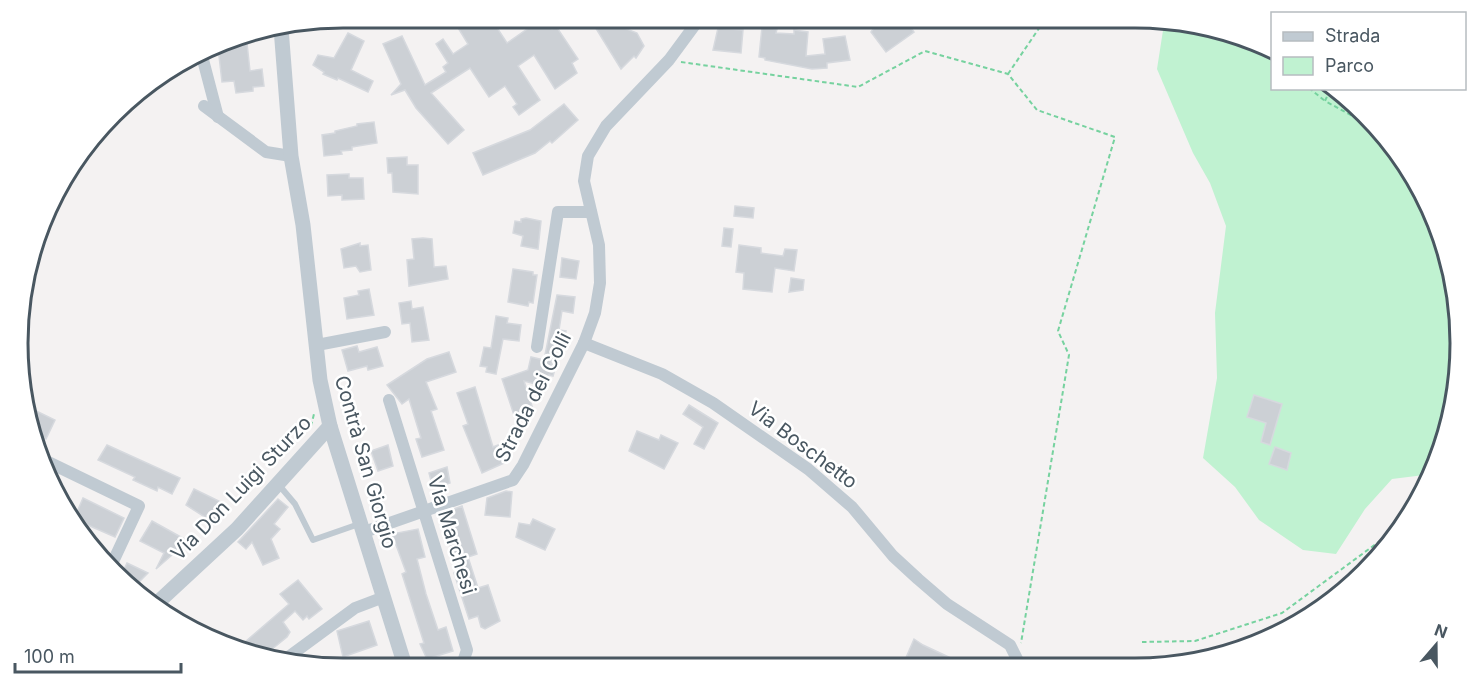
<svg xmlns="http://www.w3.org/2000/svg" width="1478" height="687" viewBox="0 0 1478 687" font-family="Inter,sans-serif">
<style>
.green{fill:#c0f2d1}
.building{fill:#ccd0d5;stroke:#d6d9de;stroke-width:1.5}
.lines{fill:none;stroke-linecap:round;stroke-linejoin:round}
.path{stroke:#76d29f;stroke-width:2;stroke-dasharray:4.5 3;stroke-linecap:butt}
.service{stroke:#c0cad2;stroke-width:6}
.minor{stroke:#c0cad2;stroke-width:12}
.tertiary{stroke:#c0cad2;stroke-width:15}
.labels{text-anchor:middle;dominant-baseline:central;stroke-width:5;stroke-linejoin:round;paint-order:stroke}
.street-label{font-size:20px;fill:#495761;stroke:#fff}
.rim{fill:none;stroke:#495761;stroke-width:3}
</style>
<rect width="100%" height="100%" fill="#f4f2f2"/>
<path class="green" d="M1164,24L1259,43L1272,52V88L1328,89L1364,113L1435,219L1460,343L1435,468L1432,474L1392,479L1365,509L1336,554L1303,550L1259,520L1235,487L1203,458L1217,378L1215,313L1226,226L1210,183L1193,153L1157,69Z"/>
<g class="building">
<path d="M452,18H476L483,26L492,20L507,43L527,29L520,18H544L552,29L556,26L578,59L572,63L577,73L555,89L534,55L518,66L540,100L519,115L513,107L517,104L505,86L489,97L470,68L431,93L464,130L448,144L416,108L405,90L391,95L401,84L383,44L402,36L425,85L446,72L443,67L448,63L436,44L443,39L453,54L468,44Z"/>
<path d="M599,18L637,33L644,46L636,58L634,56L621,69L592,22Z"/>
<path d="M875,18H904L914,32L886,52L871,32L878,22Z"/>
<path d="M762,27L777,29L776,33L794,34V30L808,32L806,56L825,54L823,39L845,36L850,60L827,63V68L812,69L765,60V58L759,57Z"/>
<path d="M718,28L743,30L741,53L713,50Z"/>
<path d="M348,33L364,41L351,70L373,81L368,92L338,78L337,80L323,74L324,72L313,65L318,55L334,58Z"/>
<path d="M246,34L250,71L262,69L264,86L253,87V91L236,93L234,81L222,82L218,47Z"/>
<path d="M564,104L578,120L552,143L550,141L535,153L483,175L473,153L530,130Z"/>
<path d="M374,122L377,143L352,147V150L341,151L342,154L324,156L322,135L335,133V131L357,126V124Z"/>
<path d="M407,157V165H418V194L393,192L392,173H388L387,158Z"/>
<path d="M349,174V178H363L364,199L342,200V195L328,196L327,175Z"/>
<path d="M735,206L754,208L753,218L734,216Z"/>
<path d="M526,218L541,221L538,249L521,246L523,236L513,233L515,221L521,222V219Z"/>
<path d="M724,228L733,229L731,247L722,246Z"/>
<path d="M423,238L432,239L434,267L446,266L448,279L409,286L407,260L414,259L412,239Z"/>
<path d="M360,243V246L368,245L371,270L360,272L356,266L344,268L341,249Z"/>
<path d="M739,245L761,248V253L783,256L785,249L797,250L794,271L775,268L772,292L743,289L744,273L736,272Z"/>
<path d="M562,258L579,261L576,279L560,277Z"/>
<path d="M513,269L533,272V275H537L533,303L529,302L528,306L508,302Z"/>
<path d="M791,278L804,280L803,290L789,292Z"/>
<path d="M369,289L374,315L347,319L344,298L359,295L358,291Z"/>
<path d="M557,295L575,297L573,313L562,311L559,330L566,331L563,349L555,348L551,364L556,365L553,376L549,375L548,382H544L543,386L524,381L533,409L514,415L502,379L528,370L531,357L544,360Z"/>
<path d="M411,301L412,309L423,307L429,340L412,342L410,323L402,324L399,303Z"/>
<path d="M496,316L508,318L507,323L521,325L519,341L503,339L496,374L486,372L487,367L480,366L484,347L491,348Z"/>
<path d="M357,346L359,352L377,347L383,366L368,370L367,366L348,371L342,350Z"/>
<path d="M449,352L456,372L426,382L437,409L431,411L444,450L422,457L416,439L421,438L409,399L402,404L387,385L427,359Z"/>
<path d="M475,387L493,447L498,445L504,463L482,473L463,426L468,424L457,393Z"/>
<path d="M1254,395L1282,404L1270,445L1261,442L1266,423L1247,417Z"/>
<path d="M689,405L718,423L704,449L694,444L703,427L683,414Z"/>
<path d="M28,407L55,420L46,439L37,434Z"/>
<path d="M637,431L659,440L661,435L678,443L664,469L629,451Z"/>
<path d="M107,445L180,478L172,494L158,487L157,491L133,480L135,477L98,460Z"/>
<path d="M388,445L393,466L378,471L371,451Z"/>
<path d="M1275,447L1291,453L1287,470L1269,464Z"/>
<path d="M447,467L450,483L433,488L429,473Z"/>
<path d="M194,489L225,504L214,523L186,505Z"/>
<path d="M506,491L512,492L510,517L485,515L487,498Z"/>
<path d="M83,498L124,518L115,537L74,519Z"/>
<path d="M278,499L288,507L274,524L280,529L271,539L279,558L263,565L252,542L246,549L238,542Z"/>
<path d="M462,506L477,554L468,557L478,588L488,585L500,621L485,629L481,627L478,616L469,619L454,573L461,570L447,539L453,537L443,513Z"/>
<path d="M533,519L555,529L545,550L516,537L519,523L530,525Z"/>
<path d="M152,521L188,541L156,569L164,553L140,541Z"/>
<path d="M418,529L425,557L417,559L426,594L438,630L446,627L453,651L427,659L420,644L424,643L402,574L406,572L392,534Z"/>
<path d="M127,563L148,573L136,585L120,578Z"/>
<path d="M298,580L322,609L309,619L307,616L303,620L295,611L283,622L290,632L287,637L266,654L238,648L289,604L280,594Z"/>
<path d="M369,621L377,645L343,657L337,631Z"/>
<path d="M914,639L923,645L970,667H902Z"/>
</g>
<g class="lines">
<g class="path">
<path d="M1248,41L1272,60"/>
<path d="M681,62L858,87L925,51L1008,74L1037,110L1115,137L1058,331L1069,355L1021,643"/>
<path d="M1008,74L1046,18"/>
<path d="M1309,88L1325,101"/>
<path d="M1330,90L1325,101L1360,120L1384,142"/>
<rect x="554" y="348" width="3" height="3"/>
<path d="M311,426L314,414"/>
<path d="M1142,642L1195,641L1282,613L1403,524"/>
</g>
<path class="service" d="M278,484L295,504L313,540L359,524"/>
<g class="minor">
<path d="M800,18L825,21L855,18"/>
<path d="M202,56L218,117"/>
<path d="M204,106L266,152L291,156"/>
<path d="M584,343L662,374L713,403L808,469L852,507L893,556L918,579L947,604L1010,645L1021,667"/>
<path d="M317,345L385,332"/>
<path d="M537,347L558,212H591"/>
<path d="M389,400L467,650L463,662L443,669"/>
<path d="M46,461L139,506L111,566"/>
<path d="M364,532L513,480L523,465L584,343L595,313L600,283L599,245L584,181L588,156L606,126L669,60L700,18"/>
<path d="M287,658L355,608L384,597"/>
</g>
<g class="tertiary">
<path d="M281,28L291,156L303,225L320,380L330,426L406,669"/>
<path d="M155,605L237,529L330,426"/>
</g>
</g>
<g class="labels">
<g class="street-label">
<text transform="translate(533 397) rotate(-63)">Strada dei Colli</text>
<text transform="translate(803 445) rotate(37)">Via Boschetto</text>
<text transform="translate(366 462) rotate(74)">Contrà San Giorgio</text>
<text transform="translate(241 488) rotate(-46)">Via Don Luigi Sturzo</text>
<text transform="translate(452 535) rotate(73)">Via Marchesi</text>
</g>
</g>
<path d="M0 0H1478V687H0ZM343 28H1135A315 315 0 0 1 1450 343V343A315 315 0 0 1 1135 658H343A315 315 0 0 1 28 343V343A315 315 0 0 1 343 28Z" fill="#fff" fill-rule="evenodd"/>
<path class="rim" d="M343 28H1135A315 315 0 0 1 1450 343V343A315 315 0 0 1 1135 658H343A315 315 0 0 1 28 343V343A315 315 0 0 1 343 28Z"/>
<rect x="1271" y="12" width="195" height="78" fill="#ffffff" stroke="#b6bcc0" stroke-width="1.5"/>
<rect x="1283" y="32" width="30" height="9" fill="#c0cad2" stroke="#b6bcc0" stroke-width="1.5"/>
<text x="1325" y="42" font-size="18" fill="#495761">Strada</text>
<rect x="1283" y="57" width="30" height="18" fill="#c0f2d1" stroke="#b6bcc0" stroke-width="1.5"/>
<text x="1325" y="72" font-size="18" fill="#495761">Parco</text>
<g transform="translate(1436 645) rotate(20)" stroke="#ffffff" stroke-width="4.5" paint-order="stroke">
<path d="M0-4.5L10 22L0 15L-10 22Z" fill="#495761"/>
<text y="-9" font-size="16" font-weight="bold" text-anchor="middle" fill="#495761">N</text>
</g>
<path d="M15 663v9h166v-9" fill="none" stroke="#495761" stroke-width="3"/>
<text x="24" y="663" font-size="18" fill="#495761" stroke="#ffffff" stroke-width="4.5" paint-order="stroke">100 m</text>
</svg>
